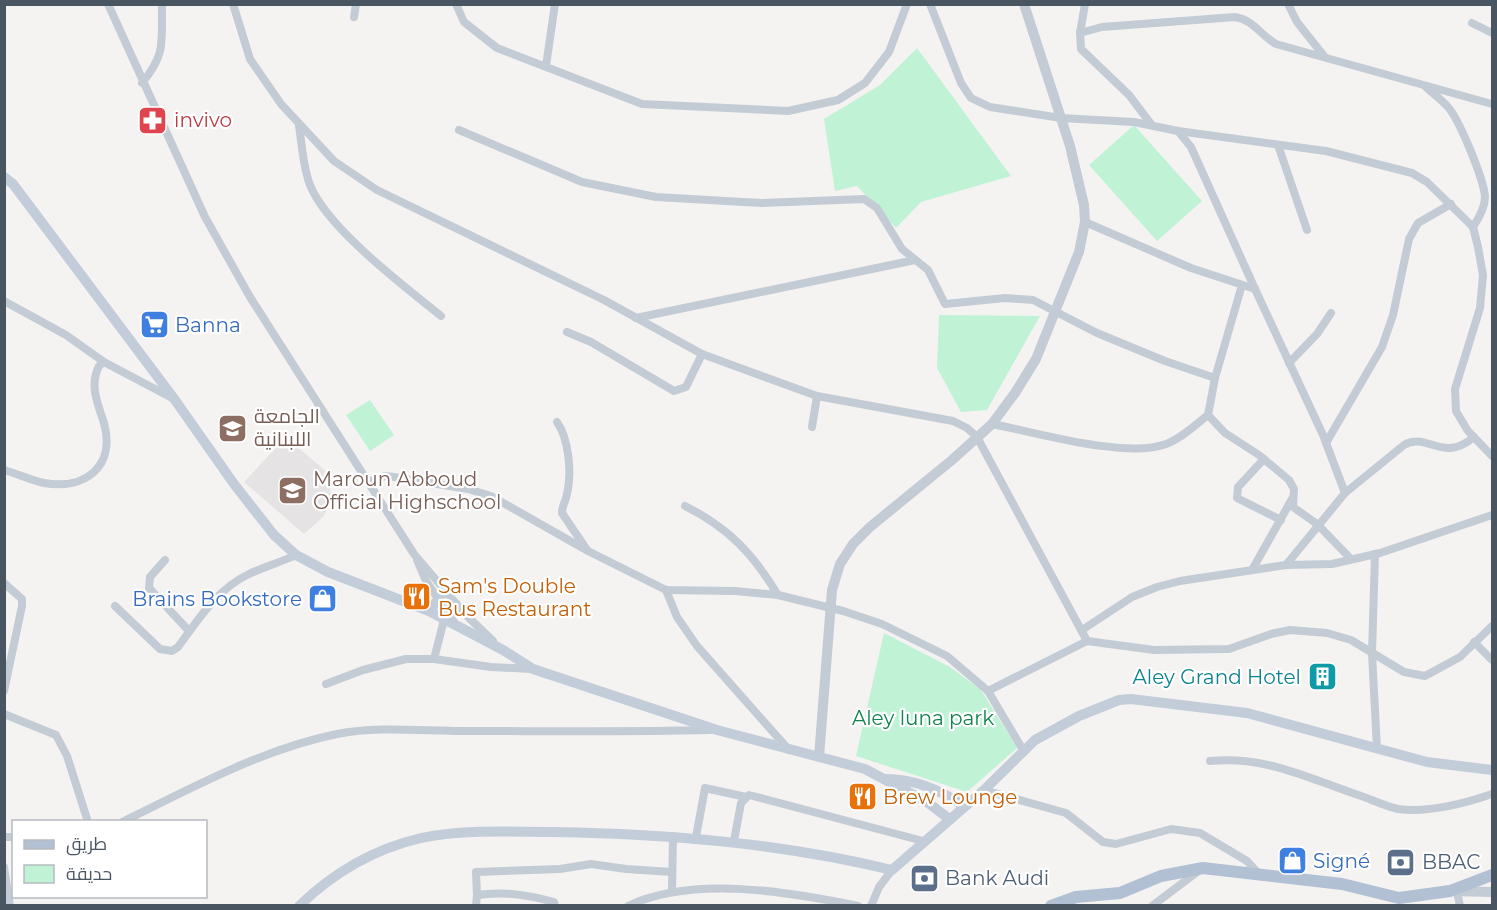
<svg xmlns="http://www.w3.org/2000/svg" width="1497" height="910" viewBox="0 0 1497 910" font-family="Montserrat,Cairo,sans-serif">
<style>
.education{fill:#e6e3e4}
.green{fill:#c0f3d6}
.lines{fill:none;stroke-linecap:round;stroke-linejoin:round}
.minor{stroke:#c3ccd4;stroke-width:8}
.tertiary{stroke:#c3ccd4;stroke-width:10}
.secondary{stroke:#c3cdd9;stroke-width:10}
.primary{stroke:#b1c0d2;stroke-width:12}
.labels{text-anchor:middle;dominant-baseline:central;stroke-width:4.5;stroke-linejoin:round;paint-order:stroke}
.health-label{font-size:20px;fill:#be3a42;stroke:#fff;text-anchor:start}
.shop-label{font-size:20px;fill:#366cbe;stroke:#fff;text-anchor:start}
.education-label{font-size:20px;fill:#785e54;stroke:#fff;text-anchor:start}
.food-label{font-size:20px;fill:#c56008;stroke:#fff;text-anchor:start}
.culture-label{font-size:20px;fill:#0d838f;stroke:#fff;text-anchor:end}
.park-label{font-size:20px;fill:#138350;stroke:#fff}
.service-label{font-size:20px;fill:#4e5e75;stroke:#fff;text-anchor:start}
</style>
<rect width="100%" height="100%" fill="#f5f2f2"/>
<path class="education" d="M286,437L329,474L331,500L324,516L304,534L244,482Z"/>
<g class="green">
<path d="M917,48L1011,176L921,202L896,228L857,186L835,191L824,119L880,85Z"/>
<path d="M1134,125L1202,201L1157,241L1089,165Z"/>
<path d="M939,315L1040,316L987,410L961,412L937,368Z"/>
<path d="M370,400L394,435L370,451L346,415Z"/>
<path d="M884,633L950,667L981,690L1017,748L967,792L856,756Z"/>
</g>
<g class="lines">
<g class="minor">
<path d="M108,4L205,217L250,297L414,554L466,615L493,641"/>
<path d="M233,4L250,59L281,104L334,161L377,190L604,300L702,354L817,396L953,421L967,428L977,437L1087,641"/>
<path d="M456,4L464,22L497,48L642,104L788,111L838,100L865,83L889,52L907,4"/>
<path d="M930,4L961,83L971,98L990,107L1061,118L1134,122L1178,131L1326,151L1412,173L1427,182L1473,227L1478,247L1483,275L1480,308L1455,389L1456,411L1468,431L1492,456"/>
<path d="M1288,4L1297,22L1324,56"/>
<path d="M354,17L356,4"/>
<path d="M1472,23L1492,33"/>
<path d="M1080,33L1085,4"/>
<path d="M546,66L555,4"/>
<path d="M142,83C167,53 161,41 162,4"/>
<path d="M1426,87C1433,94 1441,99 1447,106C1459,118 1484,180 1485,197C1485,208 1479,218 1473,227"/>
<path d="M1151,124L1129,95L1081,49L1080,33L1102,27L1235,17C1254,20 1260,35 1276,44L1492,104"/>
<path d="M299,126C302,145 303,167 310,185C327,228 404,286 441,316"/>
<path d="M459,130L582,182L656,197L761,203L864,199L877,208L902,249L928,270L945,304L1005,298L1033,300L1097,333L1165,361L1215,378"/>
<path d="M1178,131L1191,147L1255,289"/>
<path d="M1278,145L1307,230"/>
<path d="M1085,222L1191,268L1255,289L1323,435L1345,493"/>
<path d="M4,301L66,335L104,362"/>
<path d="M636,318L915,260"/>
<path d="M567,332L591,342L674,391L686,387L702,354"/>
<path d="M1289,363L1317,334L1331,313"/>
<path d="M1208,415L1215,378L1242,285"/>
<path d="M557,422C569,439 572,474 567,494C566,501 562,505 562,513L587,550"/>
<path d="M992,424C1035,432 1126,459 1166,444C1182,438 1195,425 1208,415L1225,433L1259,455L1289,480L1294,489L1293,507L1317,524L1351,559"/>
<path d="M812,427L817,396"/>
<path d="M1326,443L1382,347L1393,315L1409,239L1418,223L1451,204"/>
<path d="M1264,459L1238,487L1237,498L1281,520"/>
<path d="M4,470C18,474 30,480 44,483C85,490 116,467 104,423C98,404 89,386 99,366L104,362L174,399"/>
<path d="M367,482L385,476L394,477L468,489L491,496L588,551L666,590L735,591L778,595L843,611L882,624L947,656L988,691"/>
<path d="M685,506C729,528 753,554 778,595"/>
<path d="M1375,554L1372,653L1377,749"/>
<path d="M165,560L150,577L149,588L189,631"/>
<path d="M417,560L426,581L454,622"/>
<path d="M1286,565L1345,493L1404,445C1427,431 1442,464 1474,437"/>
<path d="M1252,570L1292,499"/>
<path d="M4,583L22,599V606L4,691"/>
<path d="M666,590L677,617L697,646L789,750"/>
<path d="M115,606L160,649L172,651L178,647C198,620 217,589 249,574C264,567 281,562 296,555"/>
<path d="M1082,630L1132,597L1157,587L1180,581L1286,565L1332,564L1380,553L1492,515"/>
<path d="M1474,642L1492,660"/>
<path d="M434,659L444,620"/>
<path d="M326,684L363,670L406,659H434L491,667L532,669"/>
<path d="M4,714L56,735L67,756L88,822"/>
<path d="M1023,750L988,691L1087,641L1154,650L1229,649L1271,634L1290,630L1327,633L1351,640L1404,672L1425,676L1460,657L1492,626"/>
<path d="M1210,761C1269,756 1309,779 1364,797C1375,801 1387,807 1398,809C1429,813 1463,804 1492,794"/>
<path d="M984,790L1066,813L1103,842L1116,844L1171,829L1200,833L1247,861L1259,874"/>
<path d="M122,822C190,789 262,749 337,734C378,726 422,731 464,731C546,731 628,732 710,730"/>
<path d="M4,837H14"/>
<path d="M696,837L705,788L746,797"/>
<path d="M734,841L741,803L749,795L923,841"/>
<path d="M4,867L10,906"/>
<path d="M672,891L673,836"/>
<path d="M1457,892L1460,906"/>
<path d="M477,895L476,872L560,869L591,864L626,869L672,872"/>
<path d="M476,906L477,895C504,891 528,895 554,902L555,906"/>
<path d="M628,906C693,875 790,892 858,906"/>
<path d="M871,906L879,887L892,870"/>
<path d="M1152,906L1197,872"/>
</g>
<g class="tertiary">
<path d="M819,757L832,590L840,564L853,544L870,527L952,460L992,424L1015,393L1036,359L1079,252L1085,222L1084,205L1070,146L1024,4"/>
<path d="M1450,891L1492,892"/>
</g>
<g class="secondary">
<path d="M4,177L13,184L175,400L234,484L274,535L296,555L328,572L429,611L503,650L533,669L717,730L865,769L927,802L948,818"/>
<path d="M429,611L446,590"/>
<path d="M886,779C914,779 942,791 964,806"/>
<path d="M299,906C334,872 374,849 421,838C463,829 510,832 553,832C668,834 780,843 892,870L984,790L1035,740L1079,716L1119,700L1131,699L1247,713L1427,762L1492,770"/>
</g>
<path class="primary" d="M1051,906L1076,897L1120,893L1161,876L1203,868L1342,884L1399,898L1450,891L1492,875"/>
</g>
<defs>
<symbol id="pharmacy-square" viewBox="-11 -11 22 22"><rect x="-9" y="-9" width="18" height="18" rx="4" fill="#e0444e" stroke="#fff"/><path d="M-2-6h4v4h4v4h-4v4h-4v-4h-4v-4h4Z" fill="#fff"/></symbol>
<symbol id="supermarket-square" viewBox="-11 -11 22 22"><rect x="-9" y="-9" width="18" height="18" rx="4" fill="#3f7fe0" stroke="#fff"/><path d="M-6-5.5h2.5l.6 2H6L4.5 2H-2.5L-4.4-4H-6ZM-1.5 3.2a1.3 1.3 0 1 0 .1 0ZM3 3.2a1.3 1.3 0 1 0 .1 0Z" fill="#fff"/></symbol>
<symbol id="school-square" viewBox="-11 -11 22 22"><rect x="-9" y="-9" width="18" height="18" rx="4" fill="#8d6e63" stroke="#fff"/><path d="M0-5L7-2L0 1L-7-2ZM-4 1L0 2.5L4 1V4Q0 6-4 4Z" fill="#fff"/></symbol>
<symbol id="restaurant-square" viewBox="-11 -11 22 22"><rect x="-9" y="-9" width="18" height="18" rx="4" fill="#e8710a" stroke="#fff"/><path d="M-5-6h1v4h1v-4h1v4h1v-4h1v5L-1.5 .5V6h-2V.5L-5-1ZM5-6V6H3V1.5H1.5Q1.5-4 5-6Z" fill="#fff"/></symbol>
<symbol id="shop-square" viewBox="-11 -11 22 22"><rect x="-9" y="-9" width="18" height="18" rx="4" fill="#3f7fe0" stroke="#fff"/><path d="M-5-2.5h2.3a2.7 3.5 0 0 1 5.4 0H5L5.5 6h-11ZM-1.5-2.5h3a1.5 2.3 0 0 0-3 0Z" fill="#fff"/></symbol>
<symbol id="building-square" viewBox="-11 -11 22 22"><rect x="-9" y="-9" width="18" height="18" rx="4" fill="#0f9aa8" stroke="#fff"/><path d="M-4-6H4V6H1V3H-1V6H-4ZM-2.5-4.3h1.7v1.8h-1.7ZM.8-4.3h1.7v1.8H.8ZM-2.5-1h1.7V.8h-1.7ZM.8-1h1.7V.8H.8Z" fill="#fff"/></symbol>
<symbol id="bank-square" viewBox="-11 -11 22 22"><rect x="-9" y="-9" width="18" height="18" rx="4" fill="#5c6f8a" stroke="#fff"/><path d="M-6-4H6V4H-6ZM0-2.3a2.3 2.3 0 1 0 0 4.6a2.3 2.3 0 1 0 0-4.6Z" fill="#fff"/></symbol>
</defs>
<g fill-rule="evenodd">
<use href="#pharmacy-square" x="136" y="104" width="33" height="33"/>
<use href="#supermarket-square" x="138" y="308" width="33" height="33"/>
<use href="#school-square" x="216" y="412" width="33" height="33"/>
<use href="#school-square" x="276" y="474" width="33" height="33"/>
<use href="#restaurant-square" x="400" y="580" width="33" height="33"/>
<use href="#shop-square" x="306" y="582" width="33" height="33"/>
<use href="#building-square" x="1306" y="660" width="33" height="33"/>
<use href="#restaurant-square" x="846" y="780" width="33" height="33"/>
<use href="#shop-square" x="1276" y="844" width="33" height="33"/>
<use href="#bank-square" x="1384" y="846" width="33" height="33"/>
<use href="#bank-square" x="908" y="862" width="33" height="33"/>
</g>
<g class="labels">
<g class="health-label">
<text x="174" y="120">invivo</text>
</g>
<g class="shop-label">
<text x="175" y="325">Banna</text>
<text x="302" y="599" text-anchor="end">Brains Bookstore</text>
<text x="1313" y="861">Signé</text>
</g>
<g class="education-label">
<text x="254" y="416">الجامعة<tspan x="254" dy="23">اللبنانية</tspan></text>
<text x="313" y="479">Maroun Abboud<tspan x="313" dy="23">Official Highschool</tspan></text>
</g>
<g class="food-label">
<text x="438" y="586">Sam's Double<tspan x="438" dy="23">Bus Restaurant</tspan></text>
<text x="883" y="797">Brew Lounge</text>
</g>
<g class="culture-label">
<text x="1301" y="677">Aley Grand Hotel</text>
</g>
<g class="park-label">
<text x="923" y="718">Aley luna park</text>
</g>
<g class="service-label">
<text x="1422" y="862">BBAC</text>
<text x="945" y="878">Bank Audi</text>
</g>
</g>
<rect width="1497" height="910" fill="none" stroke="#495561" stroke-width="12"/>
<rect x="12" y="820" width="195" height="78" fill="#ffffff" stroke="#b6bbc0" stroke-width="1.5"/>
<rect x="24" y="840" width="30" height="9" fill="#b1c0d2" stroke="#b6bbc0" stroke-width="1.5"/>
<text x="66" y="850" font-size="18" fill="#495561">طريق</text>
<rect x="24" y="865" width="30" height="18" fill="#c0f3d6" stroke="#b6bbc0" stroke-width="1.5"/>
<text x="66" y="880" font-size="18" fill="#495561">حديقة</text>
</svg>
